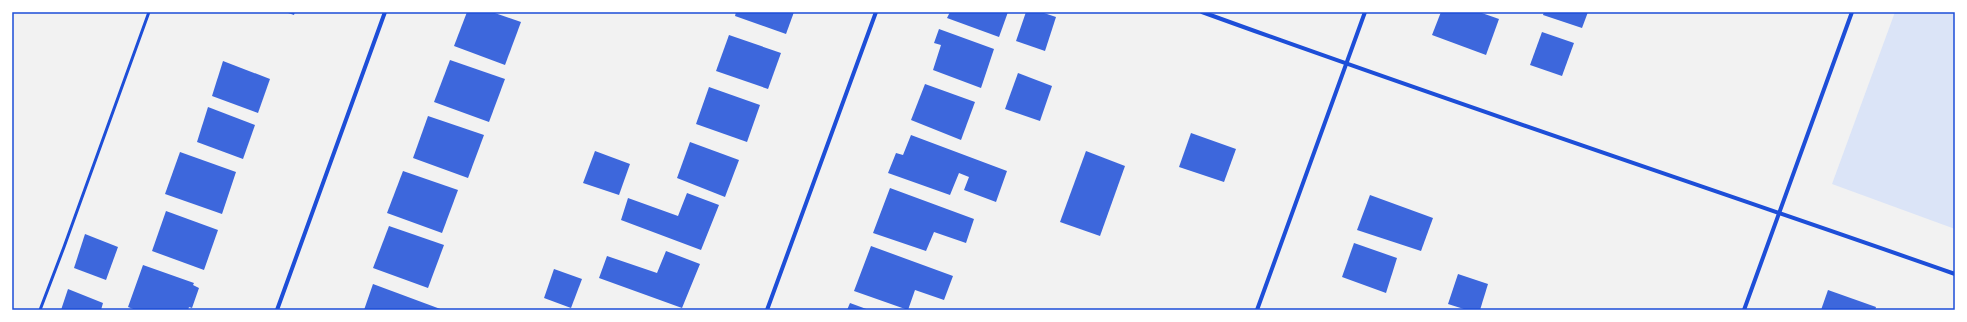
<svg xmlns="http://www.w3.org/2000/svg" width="1967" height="322" viewBox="0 0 1967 322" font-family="'Space Grotesk',sans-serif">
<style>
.green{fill:#dbe4f7}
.building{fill:#3d67dc}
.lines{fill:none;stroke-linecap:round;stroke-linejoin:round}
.service{stroke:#1d4ed8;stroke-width:3}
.minor{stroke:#1d4ed8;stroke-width:4}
.neatline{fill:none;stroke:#1d4ed8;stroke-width:1.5}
</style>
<rect width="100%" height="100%" fill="#f2f2f2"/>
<path class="green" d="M1895,12H1955V229L1832,184Z"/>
<g class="building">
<path d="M285,12H295L294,15Z"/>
<path d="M467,12H492L521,22L505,65L454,46Z"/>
<path d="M736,12H794L786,34L735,16Z"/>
<path d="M950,12H1008L999,37L947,18Z"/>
<path d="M1026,12H1041L1056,17L1045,51L1016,41Z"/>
<path d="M1441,12H1479L1499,19L1486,55L1432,35Z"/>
<path d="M1544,12H1588L1582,28L1543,15Z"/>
<path d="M939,29L994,49L981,88L933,70L941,45L934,43Z"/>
<path d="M1542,32L1574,43L1562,76L1530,65Z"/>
<path d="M729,35L781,53L768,89L716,71Z"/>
<path d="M450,60L505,79L489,122L434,102Z"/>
<path d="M223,61L270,79L258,113L212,96Z"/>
<path d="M1018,73L1052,86L1040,121L1005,109Z"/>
<path d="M925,84L975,102L961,140L911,120Z"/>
<path d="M709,87L760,105L747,142L696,124Z"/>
<path d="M208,107L255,125L243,159L197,142Z"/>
<path d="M428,116L484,135L468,178L413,158Z"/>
<path d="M1191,133L1236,149L1224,182L1179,167Z"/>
<path d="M911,135L1007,171L996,202L964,190L969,177L959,173L950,195L888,173L896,153L903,155Z"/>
<path d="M690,142L739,160L725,197L677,178Z"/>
<path d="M595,151L630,164L619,195L583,183Z"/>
<path d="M1086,151L1125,166L1100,236L1060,222Z"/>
<path d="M180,152L236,172L222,214L165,194Z"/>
<path d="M403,171L458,190L442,233L387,213Z"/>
<path d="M890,188L974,219L966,243L934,232L926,251L873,233Z"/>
<path d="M687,193L719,205L701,250L621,220L628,198L678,216Z"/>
<path d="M1370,195L1433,218L1421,251L1357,230Z"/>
<path d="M166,211L218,230L204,270L152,251Z"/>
<path d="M389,226L444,245L428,288L373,268Z"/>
<path d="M85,234L118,247L106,280L74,268Z"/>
<path d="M1354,243L1397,258L1386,293L1342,277Z"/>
<path d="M871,246L953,276L944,300L915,290L908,310L854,291Z"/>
<path d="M666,251L700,264L682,308L599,278L607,256L657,273Z"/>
<path d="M143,265L194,283L193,285L199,288L192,308L189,307L188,310H136L128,307Z"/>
<path d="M554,269L582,279L571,308L544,298Z"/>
<path d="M1458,274L1488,284L1480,310H1467L1448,304Z"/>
<path d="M373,284L443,310H364Z"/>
<path d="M68,289L103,303L101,310H61Z"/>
<path d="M1828,290L1876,307L1875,310H1821Z"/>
<path d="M850,303L869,310H847Z"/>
</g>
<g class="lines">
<path class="service" d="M40,310L64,247L149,12"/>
<g class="minor">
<path d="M1202,12C1452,103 1704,186 1955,274"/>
<path d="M277,310L385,12"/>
<path d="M767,310L876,12"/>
<path d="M1257,310L1365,12"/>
<path d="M1744,310L1852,12"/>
</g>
</g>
<rect width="1967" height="322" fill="none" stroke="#ffffff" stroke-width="26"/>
<rect x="13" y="13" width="1941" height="296" class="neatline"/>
</svg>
